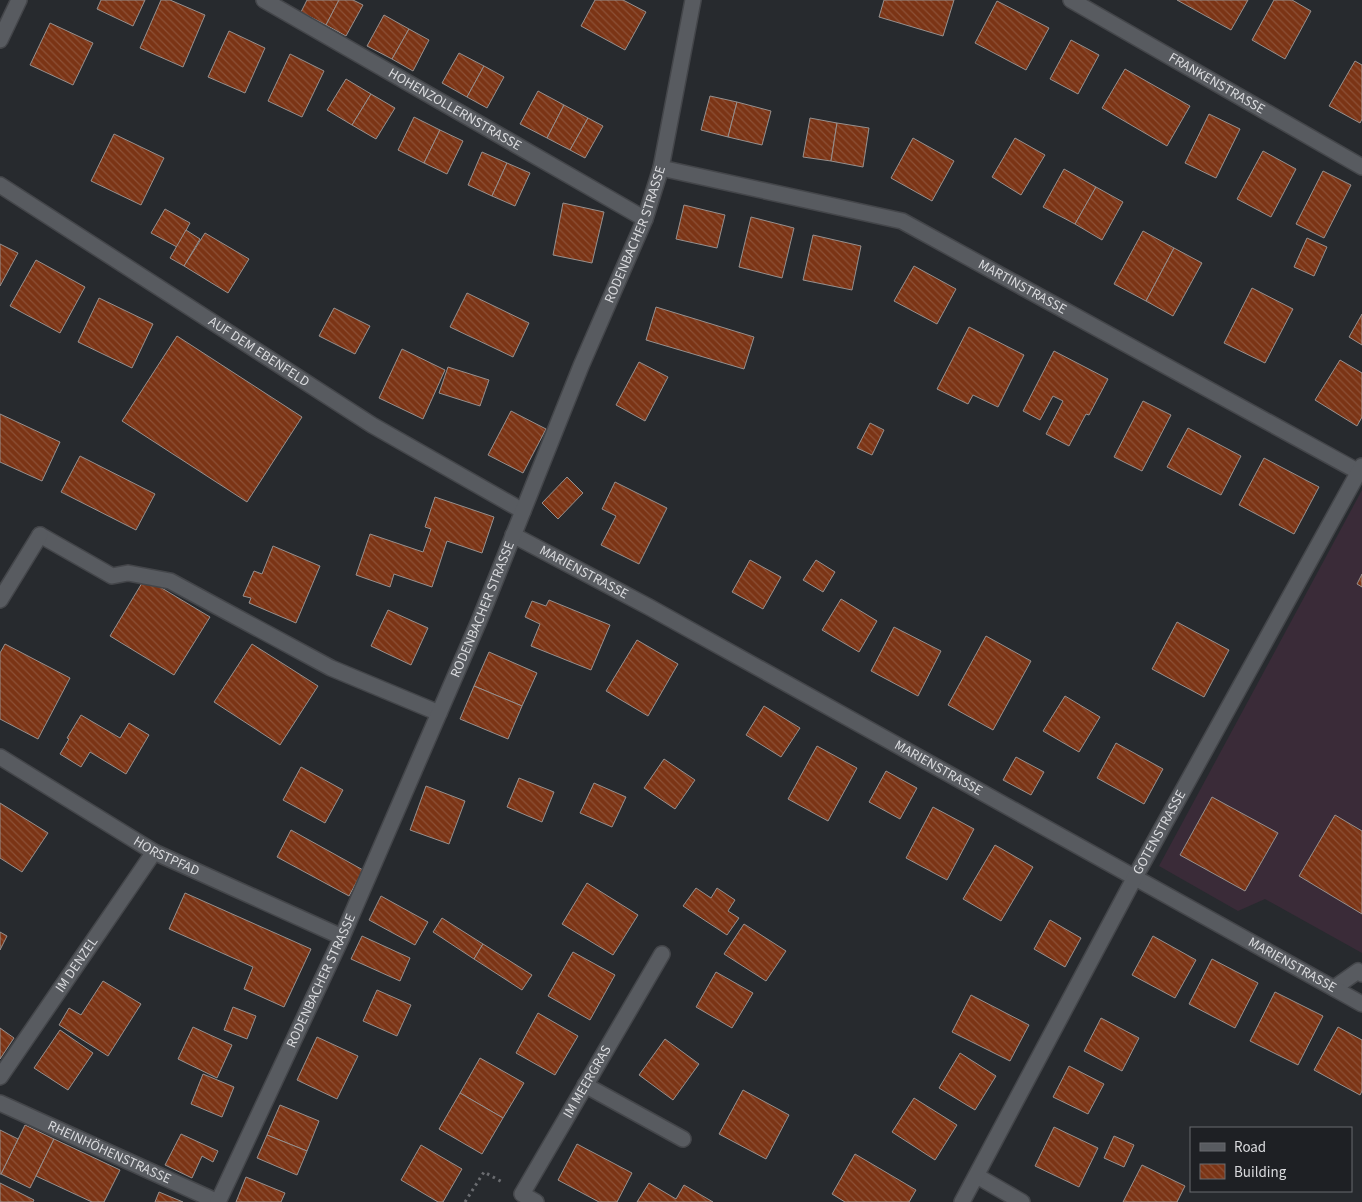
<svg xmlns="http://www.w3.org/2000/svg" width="1362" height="1202" viewBox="0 0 1362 1202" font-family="'Source Sans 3',sans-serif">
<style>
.education{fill:#3a2b38}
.building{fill:url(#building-back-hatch);stroke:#96908e}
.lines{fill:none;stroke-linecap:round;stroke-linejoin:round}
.lane-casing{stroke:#44464a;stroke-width:18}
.street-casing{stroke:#44464a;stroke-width:18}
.secondary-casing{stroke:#44464a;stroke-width:18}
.path{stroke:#6a6c70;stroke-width:3;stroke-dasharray:2.5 4;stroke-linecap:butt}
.lane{stroke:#585b60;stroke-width:15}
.street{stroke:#585b60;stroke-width:15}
.secondary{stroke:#585b60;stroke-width:15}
.labels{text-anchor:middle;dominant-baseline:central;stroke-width:5;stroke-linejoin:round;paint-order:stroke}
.street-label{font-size:14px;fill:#d9dadd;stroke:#1e2024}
</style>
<defs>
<pattern id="building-back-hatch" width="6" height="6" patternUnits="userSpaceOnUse" patternTransform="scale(1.25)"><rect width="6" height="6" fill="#7b3415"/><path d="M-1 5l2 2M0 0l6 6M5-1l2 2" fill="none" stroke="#8d5137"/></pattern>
</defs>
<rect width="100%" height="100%" fill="#272a2e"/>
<path class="education" d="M1362,490V953L1265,899L1238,911L1159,866Z"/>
<g class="building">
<path d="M101,0H145L133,26L97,9Z"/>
<path d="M161,0H170L205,15L183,67L140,48Z"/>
<path d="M307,0H339L326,25L301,12Z"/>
<path d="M339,0H353L363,5L346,36L326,25Z"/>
<path d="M595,0H623L646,12L625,50L581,26Z"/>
<path d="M884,0H954L943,36L879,17Z"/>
<path d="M1177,0H1248L1231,30Z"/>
<path d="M1274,0H1292L1311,11L1285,59L1252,40Z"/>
<path d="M997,1L1049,28L1026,70L975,43Z"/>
<path d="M384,15L409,29L392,59L367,46Z"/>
<path d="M50,23L93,43L73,85L30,65Z"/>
<path d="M409,29L429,40L413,71L392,59Z"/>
<path d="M229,31L265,48L245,93L208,77Z"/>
<path d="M1071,40L1099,55L1078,94L1050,79Z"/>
<path d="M459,53L484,66L467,97L442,83Z"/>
<path d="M290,54L324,71L302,117L268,101Z"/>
<path d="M1355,61L1362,65V119L1360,123L1329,106Z"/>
<path d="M484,66L504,77L487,108L467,97Z"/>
<path d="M1125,69L1190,106L1167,146L1102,108Z"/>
<path d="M346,79L371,94L352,125L327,110Z"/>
<path d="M538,91L564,105L547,138L520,124Z"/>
<path d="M371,94L395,108L376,139L352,125Z"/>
<path d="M710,96L737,102L728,137L701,130Z"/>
<path d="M737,102L771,111L762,145L728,137Z"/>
<path d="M564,105L588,118L570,150L547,138Z"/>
<path d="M1209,114L1240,129L1216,178L1185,163Z"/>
<path d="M414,117L440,130L424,163L398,150Z"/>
<path d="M588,118L603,126L585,158L570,150Z"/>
<path d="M810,118L837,123L831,161L803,157Z"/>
<path d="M837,123L869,128L863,167L831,161Z"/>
<path d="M440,130L463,141L447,174L424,163Z"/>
<path d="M114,134L164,158L141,205L91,181Z"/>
<path d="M913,138L954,161L932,201L891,178Z"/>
<path d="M1015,138L1045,155L1021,195L992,177Z"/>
<path d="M1263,151L1296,169L1271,217L1237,199Z"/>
<path d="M482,152L507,163L492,196L468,185Z"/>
<path d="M507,163L530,173L515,206L492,196Z"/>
<path d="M1064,169L1096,187L1075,224L1043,207Z"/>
<path d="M1323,171L1351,185L1324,238L1296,224Z"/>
<path d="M1096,187L1123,202L1102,240L1075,224Z"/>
<path d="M563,203L604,212L592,263L553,255Z"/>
<path d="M684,205L725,215L717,248L676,239Z"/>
<path d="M165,209L190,223L177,247L151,233Z"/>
<path d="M751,217L794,228L782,278L739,267Z"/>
<path d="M186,230L200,239L184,266L170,258Z"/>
<path d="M1143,231L1174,248L1146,301L1114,284Z"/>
<path d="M205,233L249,259L228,293L184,266Z"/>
<path d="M813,235L861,246L852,290L803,280Z"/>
<path d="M1307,238L1327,247L1314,276L1294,267Z"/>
<path d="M0,244L18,253L0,286Z"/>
<path d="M1174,248L1202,263L1173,316L1146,301Z"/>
<path d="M36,260L85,287L60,333L10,306Z"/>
<path d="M914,266L956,289L937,324L894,301Z"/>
<path d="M1252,288L1293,309L1265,363L1224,343Z"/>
<path d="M467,293L529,323L513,357L450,327Z"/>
<path d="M99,298L153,324L132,368L78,342Z"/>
<path d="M656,307L754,337L744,369L646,340Z"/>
<path d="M334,308L370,326L355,354L319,336Z"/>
<path d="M1362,314V345L1349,337Z"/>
<path d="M969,327L1024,355L998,407L973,395L968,404L937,389Z"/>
<path d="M177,336L302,417L247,502L122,421Z"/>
<path d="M402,349L445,370L423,419L379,398Z"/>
<path d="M1054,351L1108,379L1089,415L1086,414L1069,446L1046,434L1063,401L1053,396L1040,420L1023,411Z"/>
<path d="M1340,360L1362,373V417L1357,426L1315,400Z"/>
<path d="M639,362L668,377L645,421L616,405Z"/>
<path d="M448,367L489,380L480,406L439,393Z"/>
<path d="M1143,401L1171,415L1142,471L1114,457Z"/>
<path d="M511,411L546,429L523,473L488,455Z"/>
<path d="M0,414L60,442L42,481L0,462Z"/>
<path d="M870,423L884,430L872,455L857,448Z"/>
<path d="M1188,428L1241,456L1221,495L1167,467Z"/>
<path d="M80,456L155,494L136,530L61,492Z"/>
<path d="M1264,458L1319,487L1294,534L1239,505Z"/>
<path d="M567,477L583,493L558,519L542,503Z"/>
<path d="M615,482L667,508L639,564L601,545L616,516L602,509Z"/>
<path d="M435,497L494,517L482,553L447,541L432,587L394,574L390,587L356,575L370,534L423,552L431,529L425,527Z"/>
<path d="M273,546L320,566L296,623L249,603L251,598L243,596L254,571L262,574Z"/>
<path d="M750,560L781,577L763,609L732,592Z"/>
<path d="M816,560L835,572L823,592L803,580Z"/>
<path d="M1362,574V587L1357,584Z"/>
<path d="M145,578L210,617L174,675L110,636Z"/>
<path d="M841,599L877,621L859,652L822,630Z"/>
<path d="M549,600L610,625L591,670L531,646L540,624L525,617L532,601L546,606Z"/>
<path d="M388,610L428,628L411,665L371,646Z"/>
<path d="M1177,622L1229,650L1204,697L1152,669Z"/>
<path d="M894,627L941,651L918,696L871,671Z"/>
<path d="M986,636L1031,661L993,730L948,705Z"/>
<path d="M637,640L678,664L648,716L606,691Z"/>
<path d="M5,644L70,678L38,739L0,719V653Z"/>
<path d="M252,644L318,686L280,745L214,702Z"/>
<path d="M489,652L537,673L522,706L474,686Z"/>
<path d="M474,686L522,706L508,739L460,719Z"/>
<path d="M1065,696L1100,717L1079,752L1043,731Z"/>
<path d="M764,706L800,728L781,757L746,735Z"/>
<path d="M81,715L120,738L129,723L149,735L126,774L90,752L81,767L60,754L69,739L67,738Z"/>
<path d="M1116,743L1163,769L1144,804L1097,778Z"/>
<path d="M817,746L857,768L828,821L788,799Z"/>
<path d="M1016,757L1044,772L1031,795L1003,780Z"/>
<path d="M664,759L695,780L675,809L644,788Z"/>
<path d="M301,767L343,790L325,823L283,800Z"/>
<path d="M886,771L917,788L900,819L869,802Z"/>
<path d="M519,778L554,792L542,822L507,807Z"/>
<path d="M594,783L626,797L612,827L580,813Z"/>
<path d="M426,786L465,801L449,844L410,830Z"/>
<path d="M1212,797L1278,833L1245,891L1180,855Z"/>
<path d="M0,803L48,833L22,872L0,858Z"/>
<path d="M933,807L974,829L947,880L906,858Z"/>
<path d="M1335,815L1362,831V914L1299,876Z"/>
<path d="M291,830L363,870L349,896L277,857Z"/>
<path d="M995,845L1033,867L1001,921L963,899Z"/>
<path d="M587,883L638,915L613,955L562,924Z"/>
<path d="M696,888L711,898L717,888L735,900L728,911L739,918L727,935L683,906Z"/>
<path d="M185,893L311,949L284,1007L244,989L253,967L169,929Z"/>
<path d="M381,896L428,922L415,945L369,920Z"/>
<path d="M442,918L483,944L474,959L433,932Z"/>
<path d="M1050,920L1081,938L1065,967L1034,949Z"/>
<path d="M744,924L786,951L766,981L724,954Z"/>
<path d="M0,932L7,936L0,950Z"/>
<path d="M362,936L410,958L400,981L351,959Z"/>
<path d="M1153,936L1196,960L1175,998L1132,975Z"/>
<path d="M483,944L532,975L522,990L474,959Z"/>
<path d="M573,952L615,975L590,1020L548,996Z"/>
<path d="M1212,959L1258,983L1235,1028L1189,1004Z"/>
<path d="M716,972L753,993L732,1028L696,1007Z"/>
<path d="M103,981L141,1004L108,1056L59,1025L69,1008L81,1015Z"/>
<path d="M377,990L411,1005L397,1036L363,1021Z"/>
<path d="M1275,992L1323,1016L1298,1065L1250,1041Z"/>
<path d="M971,995L1029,1025L1010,1061L952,1032Z"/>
<path d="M233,1007L256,1016L247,1039L224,1030Z"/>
<path d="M538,1013L578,1036L555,1075L516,1053Z"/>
<path d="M1101,1018L1139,1038L1122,1071L1084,1051Z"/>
<path d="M193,1027L232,1045L217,1078L178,1059Z"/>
<path d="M1338,1027L1362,1040V1091L1360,1095L1314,1070Z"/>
<path d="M0,1028L14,1038L0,1059Z"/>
<path d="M60,1030L93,1053L68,1090L34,1068Z"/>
<path d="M317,1037L358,1056L337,1099L297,1080Z"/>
<path d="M665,1039L699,1064L673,1100L639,1075Z"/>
<path d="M960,1053L996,1076L975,1110L939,1088Z"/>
<path d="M480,1058L524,1083L503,1118L460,1093Z"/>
<path d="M1069,1066L1104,1084L1088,1114L1053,1097Z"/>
<path d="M203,1074L234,1087L222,1117L191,1104Z"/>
<path d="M743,1090L789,1115L766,1159L719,1134Z"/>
<path d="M460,1093L503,1118L482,1154L439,1129Z"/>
<path d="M914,1098L957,1125L935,1160L892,1132Z"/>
<path d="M280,1105L319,1121L307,1151L267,1135Z"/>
<path d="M25,1125L54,1139L30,1188L1,1174Z"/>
<path d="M1054,1127L1098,1148L1079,1187L1035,1166Z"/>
<path d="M0,1130L18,1139L1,1174H0Z"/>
<path d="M181,1134L218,1151L213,1162L202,1156L192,1178L165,1165Z"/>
<path d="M267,1135L307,1151L297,1175L257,1158Z"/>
<path d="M1114,1136L1134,1145L1124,1167L1104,1158Z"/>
<path d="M54,1139L120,1170L104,1202H92L36,1176Z"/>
<path d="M577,1144L632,1173L617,1202H599L558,1180Z"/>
<path d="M421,1145L462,1169L443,1202H438L401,1180Z"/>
<path d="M855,1154L916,1190L909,1202H845L832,1194Z"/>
<path d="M1142,1165L1185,1186L1177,1202H1123Z"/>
<path d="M246,1177L285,1193L281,1202H236Z"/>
<path d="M0,1183L34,1200L33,1202H0Z"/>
<path d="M649,1183L676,1199L684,1185L713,1202H637Z"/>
<path d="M159,1192L183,1202H155Z"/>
</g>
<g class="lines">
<defs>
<g id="lane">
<path d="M40,535L112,576L128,573L170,581L331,668L439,713"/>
<path d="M1334,988L1358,971L1362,974"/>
<path d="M585,1085L683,1139"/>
</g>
<g id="street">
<path id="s1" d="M264,0L645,219"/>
<path id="s2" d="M1071,0L1362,167"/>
<path d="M0,40L19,0"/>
<path id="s3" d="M661,168L902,221L1359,472"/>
<path id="s4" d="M0,185L372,425L523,511"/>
<path id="s5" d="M513,535L649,607L1362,1004"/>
<path d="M0,600L40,535"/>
<path id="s6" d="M0,757L154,852L342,937"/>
<path id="s7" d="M0,1077L154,852"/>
<path id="s8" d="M0,1103L218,1202"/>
<path d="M977,1176L1022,1202"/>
<path id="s9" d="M536,1202L522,1194L662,954"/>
<path id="s10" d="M962,1202L1135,877L1362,466"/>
</g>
<g id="secondary">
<path id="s11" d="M218,1202L342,937L479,621L581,366L645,219L661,168L693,0"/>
</g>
</defs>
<use href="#lane" class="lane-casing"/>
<use href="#street" class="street-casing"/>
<use href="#secondary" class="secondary-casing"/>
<path class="path" d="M465,1202L484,1172L504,1183"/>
<use href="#lane" class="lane"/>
<use href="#street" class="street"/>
<use href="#secondary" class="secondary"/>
</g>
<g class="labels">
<g class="street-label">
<text stroke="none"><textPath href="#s2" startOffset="168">FRANKENSTRASSE</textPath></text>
<text stroke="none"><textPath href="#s1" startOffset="220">HOHENZOLLERNSTRASSE</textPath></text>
<text stroke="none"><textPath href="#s11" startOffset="1054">RODENBACHER STRASSE</textPath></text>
<text stroke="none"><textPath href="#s3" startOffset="384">MARTINSTRASSE</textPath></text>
<text stroke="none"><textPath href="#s4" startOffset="308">AUF DEM EBENFELD</textPath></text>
<text stroke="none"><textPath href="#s5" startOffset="80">MARIENSTRASSE</textPath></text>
<text stroke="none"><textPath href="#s11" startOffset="649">RODENBACHER STRASSE</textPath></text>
<text stroke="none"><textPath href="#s5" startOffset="485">MARIENSTRASSE</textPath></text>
<text stroke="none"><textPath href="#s10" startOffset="419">GOTENSTRASSE</textPath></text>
<text stroke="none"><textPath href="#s6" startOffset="194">HORSTPFAD</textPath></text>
<text stroke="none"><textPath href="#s7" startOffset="136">IM DENZEL</textPath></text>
<text stroke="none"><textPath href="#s5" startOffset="890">MARIENSTRASSE</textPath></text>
<text stroke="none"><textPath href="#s11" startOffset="244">RODENBACHER STRASSE</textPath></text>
<text stroke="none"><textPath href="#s9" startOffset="146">IM MEERGRAS</textPath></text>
<text stroke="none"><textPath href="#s8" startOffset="120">RHEINHÖHENSTRASSE</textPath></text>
</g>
</g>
<rect x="1190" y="1127" width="162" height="65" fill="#1e2024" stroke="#696a6e"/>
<rect x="1200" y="1143" width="25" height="8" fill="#585b60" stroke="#696a6e"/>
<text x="1234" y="1152" font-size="15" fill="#d9dadd">Road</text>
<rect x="1200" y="1164" width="25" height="15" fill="url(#building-back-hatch)" stroke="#696a6e"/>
<text x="1234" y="1177" font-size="15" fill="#d9dadd">Building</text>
</svg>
